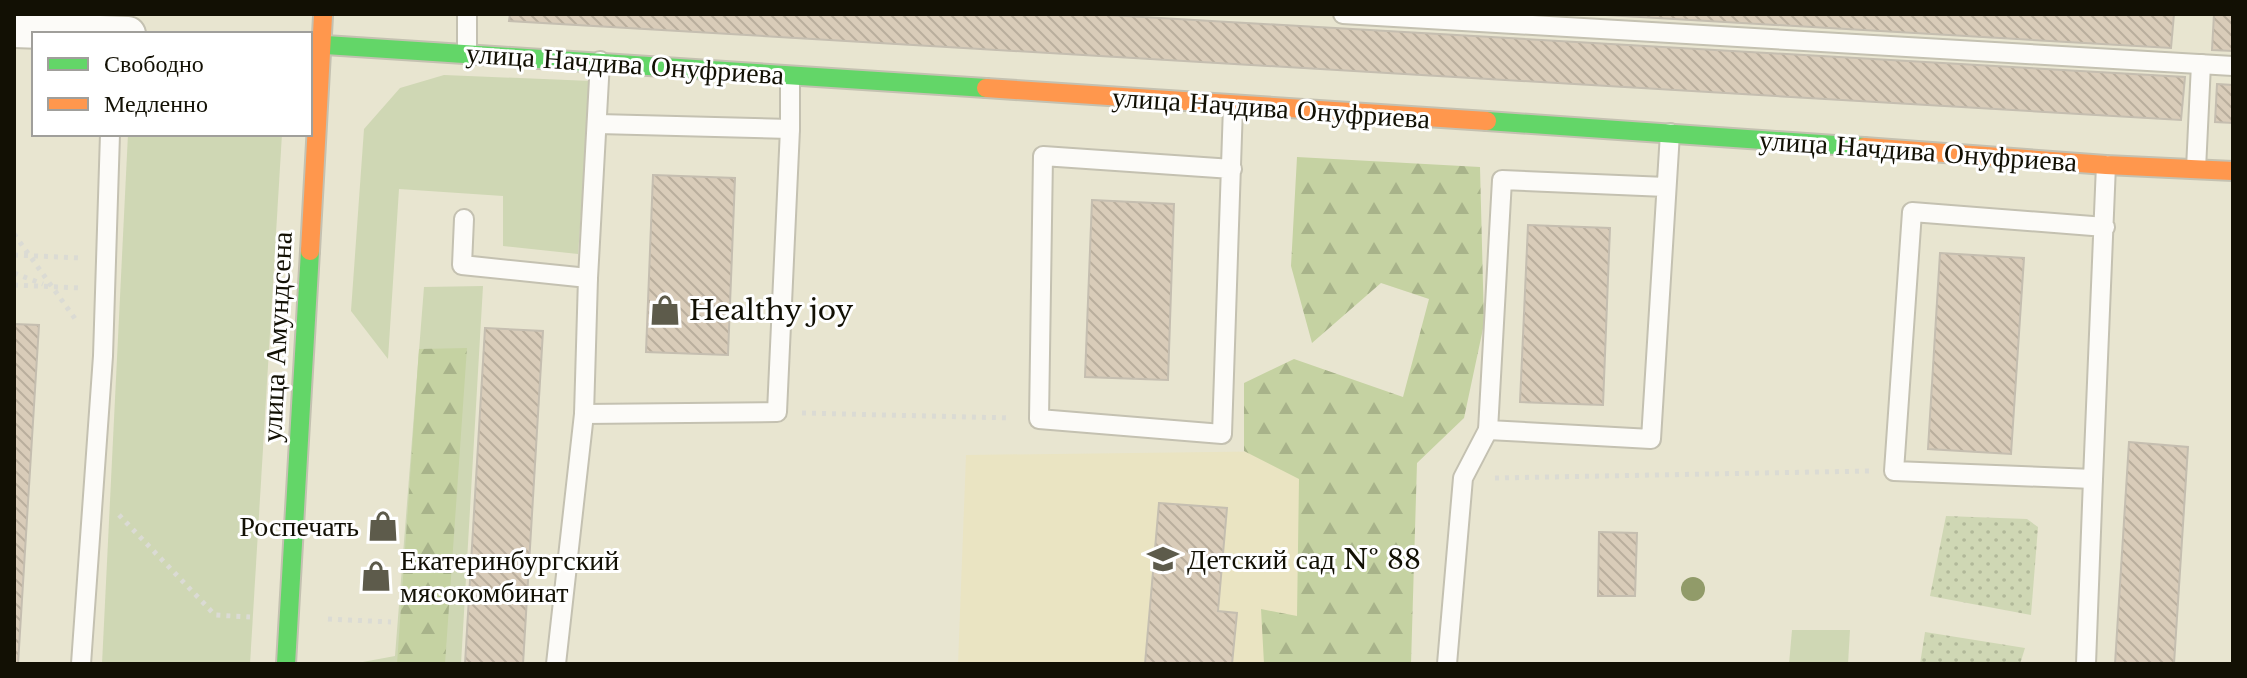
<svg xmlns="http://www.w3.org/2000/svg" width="2247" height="678" viewBox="0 0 2247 678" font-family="'Libre Baskerville',serif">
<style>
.built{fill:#eae4c2}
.grass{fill:#cfd7b4}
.forest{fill:url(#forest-firs)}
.park{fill:url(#park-dots)}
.building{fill:url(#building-back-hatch);stroke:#c5beb0;stroke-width:2}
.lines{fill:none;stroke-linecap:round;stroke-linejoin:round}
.lane-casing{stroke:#c4c1b1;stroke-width:22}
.street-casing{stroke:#c4c1b1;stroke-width:38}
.fast-casing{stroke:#c4c1b1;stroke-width:22}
.slow-casing{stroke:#c4c1b1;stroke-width:22}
.path{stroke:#dbdbd4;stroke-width:5;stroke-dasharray:4 6;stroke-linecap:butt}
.lane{stroke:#fcfbf8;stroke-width:18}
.street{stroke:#fcfbf8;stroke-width:34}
.fast{stroke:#63d668;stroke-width:18}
.slow{stroke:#ff974d;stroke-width:18}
.tree{fill:#919b69}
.labels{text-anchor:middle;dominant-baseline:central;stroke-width:6;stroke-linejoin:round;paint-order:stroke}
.street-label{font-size:28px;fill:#121004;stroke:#fff}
.poi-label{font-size:28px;fill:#121004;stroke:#fff;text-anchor:start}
</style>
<defs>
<pattern id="forest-firs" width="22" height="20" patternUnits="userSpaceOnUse" patternTransform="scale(2)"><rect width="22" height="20" fill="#c5d2a2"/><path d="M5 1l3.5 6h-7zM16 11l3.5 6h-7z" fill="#a8b38a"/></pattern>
<pattern id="park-dots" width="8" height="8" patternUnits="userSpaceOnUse" patternTransform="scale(2)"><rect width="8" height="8" fill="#cfd7b4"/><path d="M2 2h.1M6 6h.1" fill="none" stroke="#b1b899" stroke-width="1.8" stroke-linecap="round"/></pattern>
<pattern id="building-back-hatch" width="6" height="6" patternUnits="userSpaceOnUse" patternTransform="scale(2)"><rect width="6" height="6" fill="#d9ccb9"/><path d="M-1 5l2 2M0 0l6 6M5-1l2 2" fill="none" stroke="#b9ae9d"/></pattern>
</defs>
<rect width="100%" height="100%" fill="#e8e5d0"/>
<path class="built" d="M1369,450L1360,664H958L966,455Z"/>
<g class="grass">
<path d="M444,75L591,81L578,254L503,246V196L399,189L388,359L351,311L364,129L400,88Z"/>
<path d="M128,134H282L250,664H102Z"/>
<path d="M483,286L461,664H352L395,656L424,287Z"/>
<path d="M1792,630H1850L1848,664H1789Z"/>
</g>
<g class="forest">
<path d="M1297,157L1480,167L1484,324L1464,418L1417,463L1411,664H1264L1261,609L1297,616L1299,479L1244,451V383L1294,359L1403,397L1429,299L1381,283L1312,343L1291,266Z"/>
<path d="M467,348L445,664H397L419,349Z"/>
</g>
<g class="park">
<path d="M1946,516L2027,519L2038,527L2031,615L1930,596Z"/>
<path d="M1925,632L2025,648L2020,664H1920Z"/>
</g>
<g class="building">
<path d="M510,14H1091L2185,77L2181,120L509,21Z"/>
<path d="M1589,14H2174L2171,48Z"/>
<path d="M2214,14H2233V51L2212,50Z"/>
<path d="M2217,84L2233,85V123L2215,122Z"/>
<path d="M653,175L735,178L728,355L646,352Z"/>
<path d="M1092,200L1174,204L1168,380L1085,377Z"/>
<path d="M1528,225L1610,228L1603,405L1520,402Z"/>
<path d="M1940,253L2024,258L2011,454L1928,449Z"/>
<path d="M14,324L39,325L18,664H14Z"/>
<path d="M485,328L543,331L523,664H465Z"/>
<path d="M2129,442L2188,447L2174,664H2115Z"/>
<path d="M1159,503L1227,508L1218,611L1237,613L1232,664H1145Z"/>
<path d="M1599,532L1637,533L1635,596H1598Z"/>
</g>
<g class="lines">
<defs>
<g id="lane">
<path d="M1343,14L2233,66"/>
<path d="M467,54V14"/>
<path d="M598,124L790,129"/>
<path d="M1232,169L1043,156L1039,419L1222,434L1233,106"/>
<path d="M2196,169L2201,64"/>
<path d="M1666,187L1502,180L1488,430L1651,439L1670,133"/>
<path d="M464,219L462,265L588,278"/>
<path d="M2105,227L1912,212L1894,471L2093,479L2106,165"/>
<path d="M584,414L777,412L790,129V76"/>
<path d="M81,664L103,356L110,134"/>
<path d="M556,664L584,414L588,278L600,61"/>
<path d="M1447,664L1463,478L1488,430"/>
<path d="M2086,664L2093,479"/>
</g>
<path id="street" d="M14,30L128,34"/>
<g id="fast">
<path d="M310,44L986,88"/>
<path d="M1487,121L1864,147"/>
<path d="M286,664L310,251"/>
</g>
<g id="slow">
<path d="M986,88L1487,121"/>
<path d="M1864,147L2106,165L2233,171"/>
<path d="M310,251L323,16"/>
</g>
</defs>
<use href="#lane" class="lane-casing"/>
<use href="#street" class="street-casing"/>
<use href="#fast" class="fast-casing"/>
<use href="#slow" class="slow-casing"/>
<g class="path">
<path d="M14,234L76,320"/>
<path d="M14,255L81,258"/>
<path d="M14,273L43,284"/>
<path d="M14,285L81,288"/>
<path d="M802,413L1012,418"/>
<path d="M1495,478L1869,471"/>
<path d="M119,515L215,615L250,617"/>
<path d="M328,619L391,622"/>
</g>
<use href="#lane" class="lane"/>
<use href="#street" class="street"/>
<use href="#fast" class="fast"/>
<use href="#slow" class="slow"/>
</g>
<circle class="tree" cx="1693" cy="589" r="12"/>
<defs>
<symbol id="shop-bare" viewBox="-9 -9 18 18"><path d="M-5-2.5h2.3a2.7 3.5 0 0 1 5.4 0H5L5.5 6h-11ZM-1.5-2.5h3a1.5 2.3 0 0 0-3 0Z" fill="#5d5b4b" stroke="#fff" stroke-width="2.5" paint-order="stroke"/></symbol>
<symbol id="school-bare" viewBox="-9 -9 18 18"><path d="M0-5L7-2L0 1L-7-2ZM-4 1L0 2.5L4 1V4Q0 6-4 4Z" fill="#5d5b4b" stroke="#fff" stroke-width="2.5" paint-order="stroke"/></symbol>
</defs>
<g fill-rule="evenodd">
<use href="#shop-bare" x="643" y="288" width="44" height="44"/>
<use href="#shop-bare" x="361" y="504" width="44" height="44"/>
<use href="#school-bare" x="1141" y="537" width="44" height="44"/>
<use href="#shop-bare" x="354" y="554" width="44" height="44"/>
</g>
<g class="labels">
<g class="street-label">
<text transform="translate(625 64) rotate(4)">улица Начдива Онуфриева</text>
<text transform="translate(1271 108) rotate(4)">улица Начдива Онуфриева</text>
<text transform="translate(1918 151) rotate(4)">улица Начдива Онуфриева</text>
<text transform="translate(277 337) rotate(-87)">улица Амундсена</text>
</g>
<g class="poi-label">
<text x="689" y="310">Healthy joy</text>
<text x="359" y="526" text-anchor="end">Роспечать</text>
<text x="1187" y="559">Детский сад № 88</text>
<text x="400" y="560">Екатеринбургский<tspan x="400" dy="32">мясокомбинат</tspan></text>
</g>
</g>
<rect width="2247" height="678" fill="none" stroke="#121004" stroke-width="32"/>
<rect x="32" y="32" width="280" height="104" fill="#ffffff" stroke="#a09f9b" stroke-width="2"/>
<rect x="48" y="58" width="40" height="12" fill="#63d668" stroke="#a09f9b" stroke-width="2"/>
<text x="104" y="72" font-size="24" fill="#121004">Свободно</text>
<rect x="48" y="98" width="40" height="12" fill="#ff974d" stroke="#a09f9b" stroke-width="2"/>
<text x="104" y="112" font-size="24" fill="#121004">Медленно</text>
</svg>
